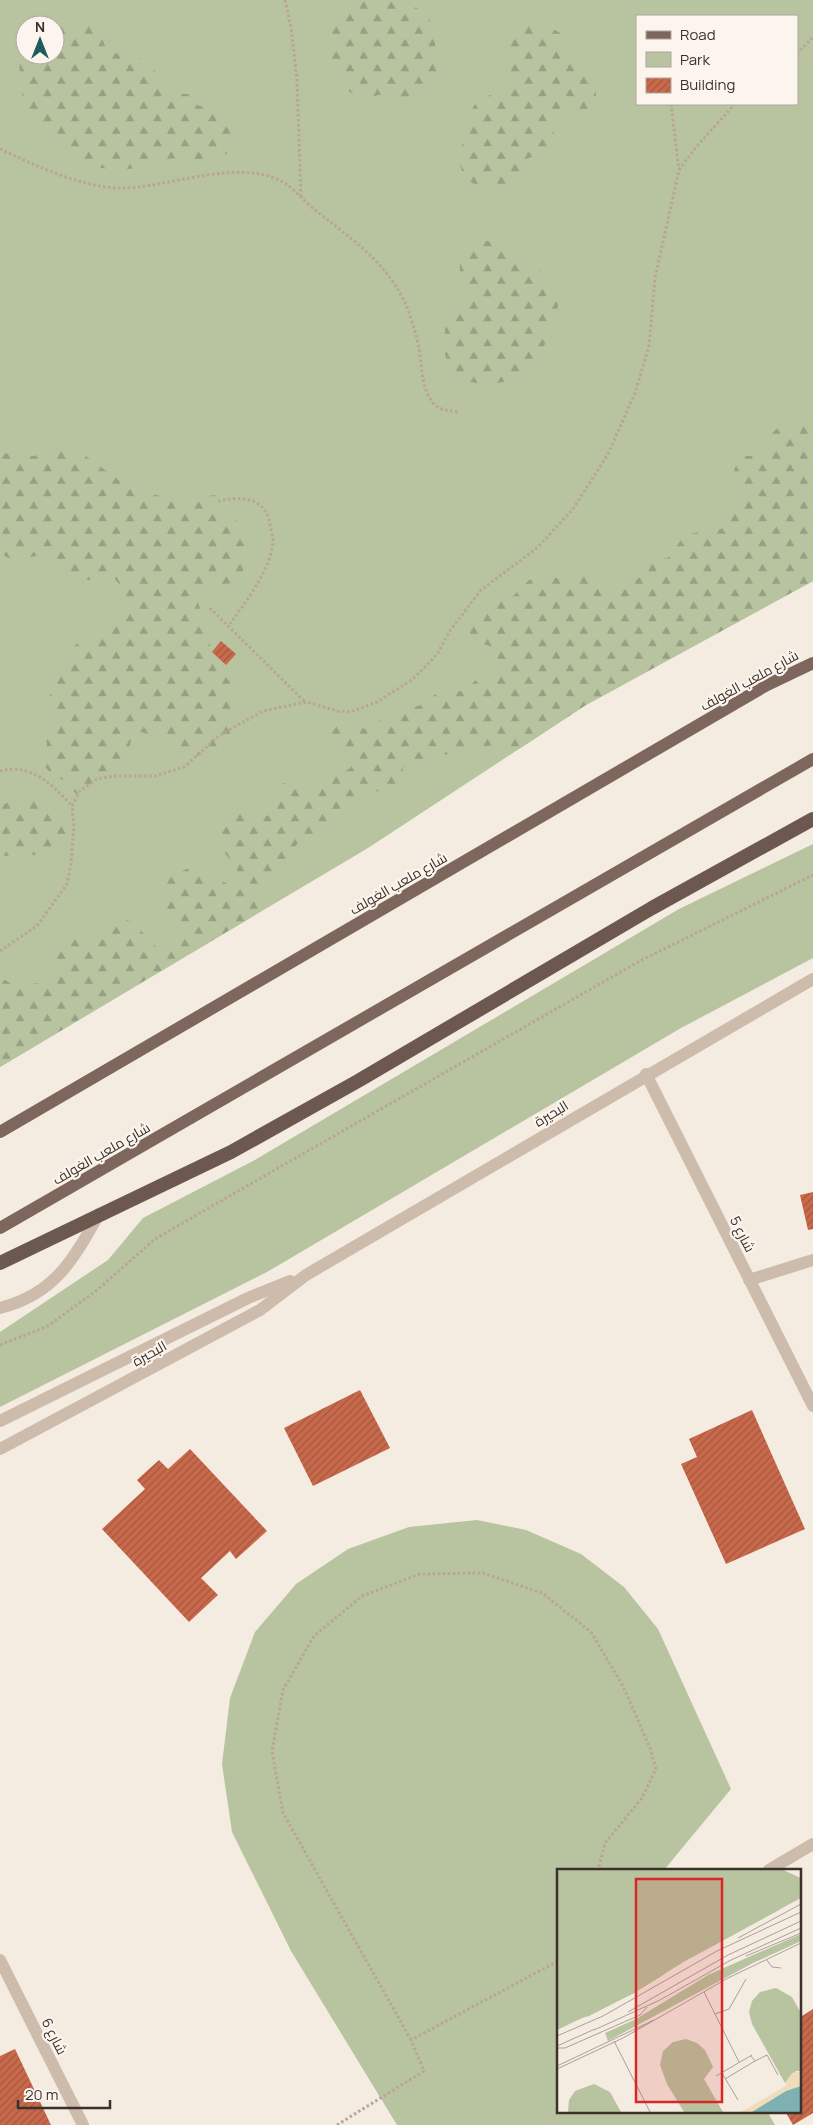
<svg xmlns="http://www.w3.org/2000/svg" width="813" height="2125" viewBox="0 0 813 2125" font-family="Manrope,Cairo,sans-serif">
<style>
.green{fill:#b8c4a0;fill-rule:evenodd}
.forest{fill:url(#forest-firs)}
.building{fill:url(#building-hatch)}
.lines{fill:none;stroke-linecap:round;stroke-linejoin:round}
.path{stroke:#b9a596;stroke-width:3;stroke-dasharray:2.5 2.5;stroke-linecap:butt}
.service{stroke:#cdbbac;stroke-width:12}
.minor{stroke:#cdbbac;stroke-width:12}
.primary{stroke:#7d675c;stroke-width:12}
.trunk{stroke:#6c584f;stroke-width:14}
.labels{text-anchor:middle;dominant-baseline:central;stroke-width:4.5;stroke-linejoin:round;paint-order:stroke}
.street-label{font-size:14px;fill:#3b302b;stroke:#fbf5ee}
.inset-road{fill:none;stroke:#aaa098;stroke-width:1}
.view{fill:#d62828;fill-opacity:0.15;stroke:#d62828;stroke-width:2.5}
.inset-edge{fill:none;stroke:#3b302b;stroke-width:2.5}
</style>
<defs>
<pattern id="forest-firs" width="22" height="20" patternUnits="userSpaceOnUse" patternTransform="scale(1.25)"><rect width="22" height="20" fill="#b8c4a0"/><path d="M5 1l3.5 6h-7zM16 11l3.5 6h-7z" fill="#97a083"/></pattern>
<pattern id="building-hatch" width="6" height="6" patternUnits="userSpaceOnUse" patternTransform="scale(1.25)"><rect width="6" height="6" fill="#c8694b"/><path d="M-1 1l2-2M0 6l6-6M5 7l2-2" fill="none" stroke="#a4573f"/></pattern>
</defs>
<rect width="100%" height="100%" fill="#f4ebe1"/>
<g class="green">
<path d="M0,0H813V581L586,705L368,848L0,1067ZM637,16H797V104H637ZM25,25H55V55H25Z"/>
<path d="M813,844V958L681,1028L267,1272L0,1407V1332L108,1260L143,1218L253,1161L679,909Z"/>
<path d="M477,1520L526,1530L581,1554L624,1587L658,1629L731,1789L664,1870H558V2111H767L775,2125H397L291,1951L232,1832L222,1764L230,1698L255,1632L296,1584L348,1549L409,1527Z"/>
</g>
<g class="forest">
<path d="M358,0C398,0 438,0 435,48C435,58 439,72 433,81C427,91 416,98 405,99C400,99 395,95 390,94C377,93 367,101 353,94C330,81 320,33 339,13C344,8 351,4 358,0Z"/>
<path d="M69,21C94,22 100,29 107,52C115,54 126,53 135,56C154,62 161,82 175,94H190L197,105L223,113L230,124L233,137L231,151C224,155 215,161 207,161C194,162 182,156 169,159C152,162 138,169 120,170C83,170 39,144 26,108C19,88 19,64 20,43L25,39V55H55V26Z"/>
<path d="M534,24L548,26L560,33C560,61 571,58 591,72L596,85V100L587,109L548,111C559,138 555,149 526,159L529,172L524,184C503,192 470,194 461,168C459,163 457,156 460,150C462,142 468,140 470,130C473,120 468,110 477,102C487,92 497,98 511,85C505,58 498,28 534,24Z"/>
<path d="M475,240C486,240 509,244 518,251C523,256 524,262 530,266C536,269 545,273 549,278C574,309 541,361 513,378C496,388 460,386 450,368C444,359 443,341 445,331C447,317 460,311 464,299C466,291 461,280 460,273C459,263 461,255 463,246Z"/>
<path d="M813,418V581L586,705L519,749L496,745L475,747L404,765L399,786L391,792L370,791L355,807L337,815L326,833L297,844L291,853L289,864L282,872L263,883L258,894V913L0,1067V977L15,986L46,982L54,969L52,952C79,928 76,949 102,940L107,931L126,920C141,923 145,942 160,948L180,942L181,932L167,915L164,883L172,876L191,867L228,884H238L237,868L223,851L218,836L217,825L224,811L234,808L244,810L256,817L272,815L273,810L271,794L278,785C291,780 295,785 304,793C313,791 315,784 322,778C330,771 341,777 351,767L352,756C341,744 327,742 319,728L326,721H347L365,729L392,714L421,705L437,693L458,692L467,688L475,681L494,672L499,664C496,641 485,648 470,637C469,615 488,598 510,599C530,581 532,567 562,580C581,571 593,563 605,585C615,585 624,587 633,582C649,573 645,560 668,558L681,540L690,534L711,529H721L729,523L739,504L741,493L733,473L737,463L745,456H755L765,452C766,427 791,419 813,418Z"/>
<path d="M64,444C85,453 100,467 119,480C148,499 182,500 216,495L210,500L212,507C218,510 225,508 231,513C246,527 252,568 236,583L211,585L196,597L210,636V652L213,660L233,686L235,727L233,744L227,751L220,754L188,756L171,751L158,739L142,732L134,734C124,750 138,761 112,767L100,789L84,795L76,794L65,781L53,775L45,767L48,759L46,735L53,719L49,703L51,686L65,665L70,649L91,634L123,623L128,616L129,608L125,591L114,578C101,576 83,584 71,578C59,572 61,556 46,555C29,555 15,565 0,553V454L9,453L34,456Z"/>
<path d="M33,796L47,805L72,828C72,841 69,849 56,854L0,856V807L16,797Z"/>
</g>
<g class="building">
<path d="M221,641L236,654L226,665L212,652Z"/>
<path d="M813,1192V1229L808,1230L800,1195Z"/>
<path d="M360,1390L390,1448L313,1486L284,1428Z"/>
<path d="M752,1410L805,1529L726,1564L681,1464L697,1457L689,1439Z"/>
<path d="M190,1449L267,1531L236,1559L230,1551L201,1578L218,1595L189,1622L102,1529L145,1489L137,1480L159,1460L168,1469Z"/>
<path d="M813,2009V2113L793,2125L785,2111H799V2018Z"/>
<path d="M15,2049L51,2125H0V2056Z"/>
</g>
<g class="lines">
<g class="path">
<path d="M285,0L291,27L297,80L301,198"/>
<path d="M797,54L813,37"/>
<path d="M671,104L679,170"/>
<path d="M0,149C34,165 81,187 118,188C168,189 241,155 286,184C296,191 305,202 314,209C347,236 382,258 402,297C410,311 415,331 419,347C422,364 421,392 435,405C442,411 451,411 460,412"/>
<path d="M218,501C238,497 262,495 269,520C270,526 272,533 273,539C273,567 245,603 230,624"/>
<path d="M210,608L305,702"/>
<path d="M0,771C31,763 52,784 72,806"/>
<path d="M0,951L37,926L67,884L71,864L74,825L72,806L80,791L97,779L115,776H155L184,767L220,735L263,711L306,702L338,711L350,712L377,702L413,679L427,665L438,653L449,632L481,590L537,548L573,509L608,454L635,393L649,346L655,278L679,170L696,147L735,104"/>
<path d="M0,1345L48,1326L97,1290L155,1239L285,1164L638,962L813,875"/>
<path d="M411,2040L283,1813L272,1751L283,1690L314,1636L362,1596L420,1574L483,1573L542,1593L591,1632L623,1686L650,1748L656,1769L642,1798L605,1843L598,1870"/>
<path d="M337,2125L424,2071L411,2040L558,1961"/>
</g>
<path class="service" d="M0,1308C55,1294 73,1260 99,1214"/>
<g class="minor">
<path d="M646,1074L813,1406"/>
<path d="M749,1280L813,1260"/>
<path d="M0,1421L248,1298L290,1281"/>
<path d="M0,1449L260,1310L306,1275L813,979"/>
<path d="M769,1870L813,1844"/>
<path d="M0,1960L83,2125"/>
</g>
<g class="primary">
<path d="M0,1132L767,685L813,663"/>
<path d="M0,1228L813,759"/>
</g>
<path class="trunk" d="M0,1263L231,1152L358,1081L652,908L813,819"/>
</g>
<g class="labels">
<g class="street-label">
<text transform="translate(749 680) rotate(-29)">شارع ملعب الغولف</text>
<text transform="translate(398 883) rotate(-30)">شارع ملعب الغولف</text>
<text transform="translate(551 1113) rotate(-31)">البحيرة</text>
<text transform="translate(101 1153) rotate(-30)">شارع ملعب الغولف</text>
<text transform="translate(743 1234) rotate(63)">شارع 5</text>
<text transform="translate(149 1353) rotate(-29)">البحيرة</text>
<text transform="translate(55 2036) rotate(63)">شارع 6</text>
</g>
</g>
<g transform="translate(557 1869)">
<rect width="244" height="244" fill="#f4ebe1"/>
<path d="M0,1H226L244,9V29L141,84L77,124L0,161ZM244,65V72L196,94L51,172L48,164L79,150L151,106ZM219,119L235,128L244,144V202H239L228,214L195,155L192,143L195,132L203,123ZM129,170L140,174L148,181L156,198L147,210L166,243H127L110,215L103,196L106,182L116,173ZM37,215L53,223L64,243H11L12,231L18,222Z" fill="#b8c4a0"/>
<path d="M212,1L225,4L226,20L219,17ZM89,13L103,22V26L92,28L84,25L81,15ZM133,14H138L142,21L130,30L127,26ZM233,19L237,28L222,41L134,89L122,91L106,106L77,124L32,147L16,151L10,148V145L36,133L50,131L55,135V130L60,129L71,115L84,114L92,107L98,109L96,103H104L103,95L115,91L113,86L131,81V74L146,71L168,52L183,54L184,49L225,30V24ZM3,31L26,41L37,39L39,35L53,37L60,44L42,39L41,50L33,52L26,60L22,55L26,51L24,43L11,44L5,50L0,49V32ZM126 43a6 6 0 1 1 12 0a6 6 0 1 1-12 0ZM86,57L102,62L105,68L100,73L104,88L93,87L88,94L84,91L85,82L92,72L76,64V60ZM28,69L34,75L4,85V81ZM49,96L56,99L64,96L68,101L59,104L52,102L45,112L33,117L25,116V113L32,112L38,102Z" fill="#b8c4a0"/>
<path d="M244,202V217L229,222L195,243H184L229,217L228,214L235,204Z" fill="#efdcb8"/>
<path d="M244,217V243H195L229,222Z" fill="#7fb0b2"/>
<path class="inset-road" d="M181,69L244,35M189,87L244,64M209,90L215,98L224,99M147,123L182,193M71,143L171,86L244,52M158,145L172,140L189,110M37,161L103,131L174,91L244,59M0,167L46,147L160,82L244,43M57,172L93,243M0,177L38,160M0,179H8L83,146L90,138M194,187L198,192L210,186L221,206M0,197L97,151M0,200L66,169L171,109L244,74M165,204L181,231M159,207L195,186M168,210L198,192"/>
<path class="view" d="M79,10H165V233H79Z"/>
<rect width="244" height="244" class="inset-edge"/>
</g>
<rect x="636" y="15" width="162" height="90" fill="#fbf5ee" stroke="#aea6a0"/>
<rect x="646" y="31" width="25" height="8" fill="#7d675c" stroke="#aea6a0"/>
<text x="680" y="40" font-size="15" fill="#3b302b">Road</text>
<rect x="646" y="52" width="25" height="15" fill="#b8c4a0" stroke="#aea6a0"/>
<text x="680" y="65" font-size="15" fill="#3b302b">Park</text>
<rect x="646" y="78" width="25" height="15" fill="url(#building-hatch)" stroke="#aea6a0"/>
<text x="680" y="90" font-size="15" fill="#3b302b">Building</text>
<g transform="translate(40 40)"><circle r="24" fill="#fbf5ee" stroke="#aea6a0"/>
<path d="M0-4L9 19L0 12L-9 19Z" fill="#1f5a5e"/>
<text y="-8" font-size="14" font-weight="bold" text-anchor="middle" fill="#3b302b">N</text>
</g>
<path d="M18 2100v8h92v-8" fill="none" stroke="#3b302b" stroke-width="2.5"/>
<text x="25" y="2100" font-size="15" fill="#3b302b" stroke="#fbf5ee" stroke-width="4" paint-order="stroke">20 m</text>
</svg>
